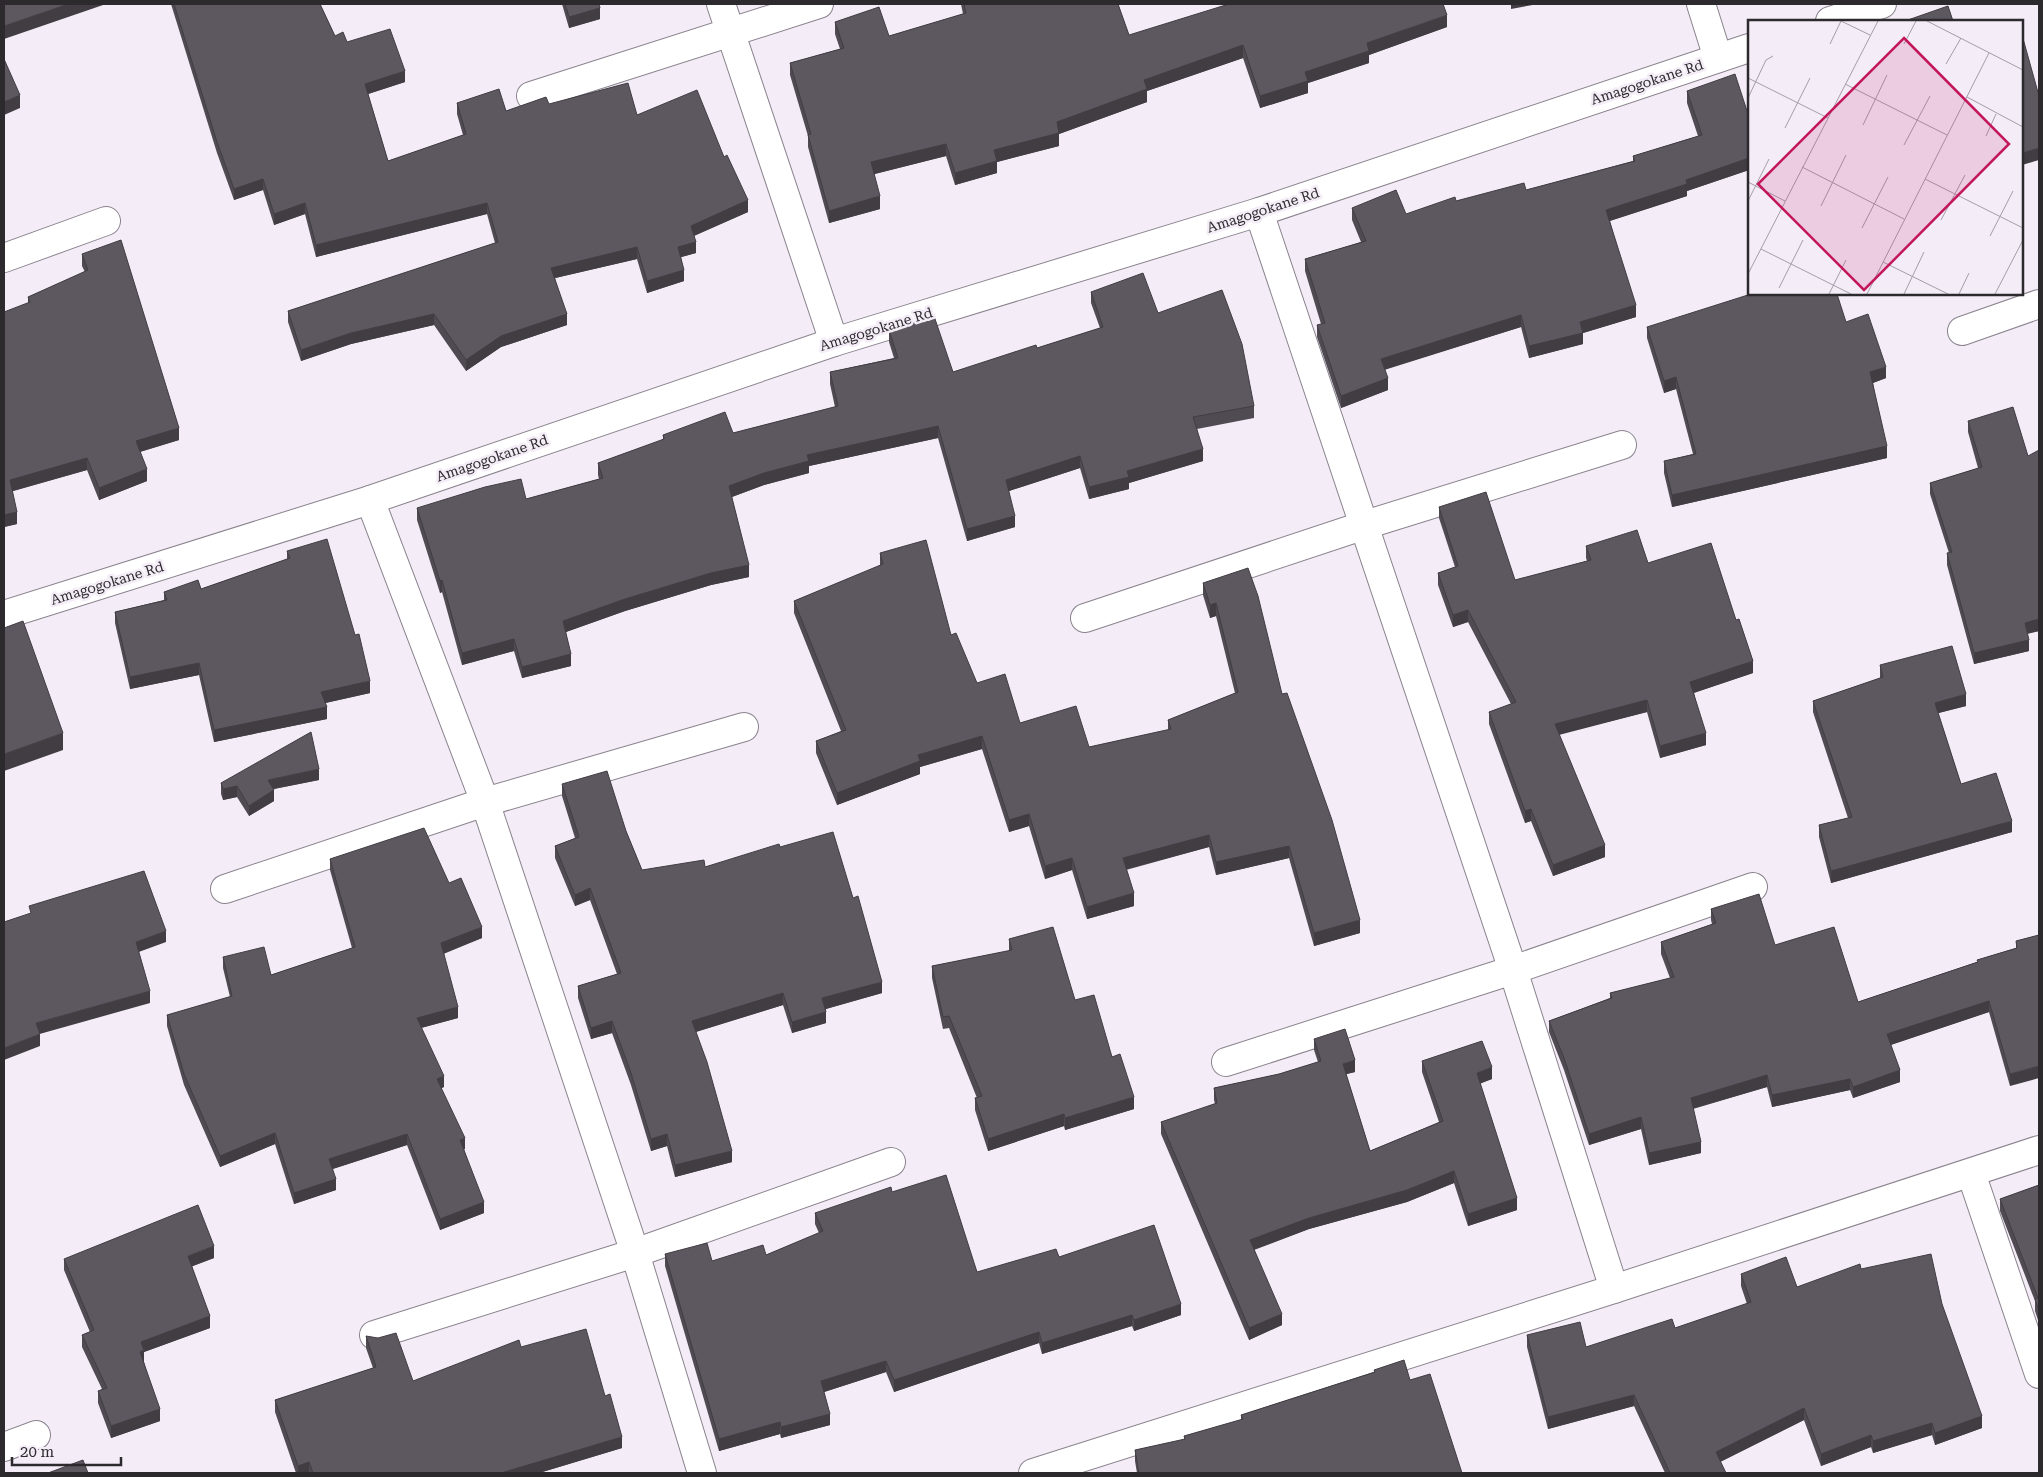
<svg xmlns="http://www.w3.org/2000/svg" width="2043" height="1477" viewBox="0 0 2043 1477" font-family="'Roboto Serif',serif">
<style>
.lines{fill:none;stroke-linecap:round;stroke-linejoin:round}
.minor-casing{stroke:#8a838d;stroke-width:30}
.minor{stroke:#fff;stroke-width:28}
.wall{fill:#504b53}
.shaded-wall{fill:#413d43}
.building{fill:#5d5760;stroke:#413d43}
.labels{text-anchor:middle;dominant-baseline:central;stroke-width:5;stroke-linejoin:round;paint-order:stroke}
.street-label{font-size:14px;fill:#2d2a2e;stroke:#f4ecf7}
.inset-road{fill:none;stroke:#a49ea7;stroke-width:1}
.view{fill:#c2185b;fill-opacity:0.15;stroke:#c2185b;stroke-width:2.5}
.inset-edge{fill:none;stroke:#2d2a2e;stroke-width:2.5}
</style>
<rect width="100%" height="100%" fill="#f4ecf7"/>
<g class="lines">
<defs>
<g id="minor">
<path d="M721,4L834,342"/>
<path d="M1701,4L1718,58"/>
<path d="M1830,21L1882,4"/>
<path d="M531,96L819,4"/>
<path d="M1259,212L1513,970L1614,1289"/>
<path d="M4,258L106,221"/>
<path d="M1962,331L2039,304"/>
<path d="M370,500L485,802L635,1253L702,1473"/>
<path d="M4,615L370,500L834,342L1259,212L1749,48"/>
<path d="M1085,618L1365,525L1622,445"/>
<path d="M225,889L485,802L744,727"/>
<path d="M1226,1062L1513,970L1753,887"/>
<path d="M1971,1173L2039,1374"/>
<path d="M374,1335L635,1253L891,1162"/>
<path d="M4,1447L36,1435"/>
<path d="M1033,1473L1614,1289L2039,1150"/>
</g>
</defs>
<use href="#minor" class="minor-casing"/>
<use href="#minor" class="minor"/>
</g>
<g class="wall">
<path d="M171,4H320L335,36L347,42L405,82L368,94L388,161L463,135L457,114V103L506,111L549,104L637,115L724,157L748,212L694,236L696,253L681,257L684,281L647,293L637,259L555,278L567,325L501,347L466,371L434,325L351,344L301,361L288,322V311L495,243L487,214L316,257L305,214L274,225L263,190L234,200L217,153Z"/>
<path d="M562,4H599L600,19L569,28Z"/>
<path d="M961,4H1118L1129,35L1447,27L1369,55V63L1308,83V93L1260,108L1243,58L1147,91V102L1059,134V146L997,162V173L955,185L946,156L874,174L880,209L829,223L808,147V136L790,75V63L840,49L835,34V22L889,36L963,14Z"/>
<path d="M1687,91L1749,117V170L1687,191V196L1610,221L1636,317L1583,333V344L1529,358L1521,327L1385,369L1388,390L1341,408L1317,337V325L1321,324L1305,271V259L1361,242L1352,220V208L1406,214L1456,201L1526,190L1633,161V156L1698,136L1687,103Z"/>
<path d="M82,254L179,440L140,452L147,481L99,500L87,470L12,491L17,524L4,527L28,303V297L85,272L82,266Z"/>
<path d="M1091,292L1158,313L1254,406V418L1197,429L1203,461L1129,483V489L1089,499L1080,468L1009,491L1015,527L967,541L938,438L809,466V473L764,485L732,497L749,577L711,585L625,611L566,632L571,666L522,678L514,651L462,665L442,592L440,593L417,520V508L526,499L599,479L598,475V463L663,440V435L733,433L835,407L830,384V372L894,358L889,342V330L953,372L1037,348L1100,328L1091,303Z"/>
<path d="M1846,322L1886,378L1873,383L1887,458L1672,507L1664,473V461L1693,454L1676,389L1664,393L1647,338V327Z"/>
<path d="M1968,421L2039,631L2027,634L2029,651L1974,664L1947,565V553H1949L1930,494V483L1978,468L1968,432Z"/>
<path d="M1439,507L1515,580L1587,561L1586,558V546L1648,563L1753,673L1694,693L1706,745L1660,758L1647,712L1559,734L1605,857L1553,876L1531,821L1525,823L1489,724V712L1511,704L1468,622L1453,627L1438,585V573L1455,567L1439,518Z"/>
<path d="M287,551L370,693L325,703L327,719L214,742L199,675L130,689L115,623V612L164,600V592L201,589L287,559Z"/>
<path d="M880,553L951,635L977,683L1020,723L1089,747L1168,730V720L1235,693L1216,616L1210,618L1203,595V583L1282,694L1360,933L1314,946L1289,858L1216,875L1209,847L1126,870L1134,906L1087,919L1072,870L1045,879L1029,826L1009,832L982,749L920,767V774L837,805L816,753V741L841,731L794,613V601L880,566Z"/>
<path d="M1880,665L1966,706L1938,713L1961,784L2012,832L1831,883L1819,837V825L1848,818L1813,712V701L1880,678Z"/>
<path d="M319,780L274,789V801L249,816L237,797L223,800L221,794V783Z"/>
<path d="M562,784L626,831L642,870L705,867L780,847L882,993L826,1009V1023L792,1033L783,1005L696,1032L732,1162L675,1177L667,1146L651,1151L631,1085L612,1033L591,1039L578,998V986L617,974L590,900L575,906L555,858V846L575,838L562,796Z"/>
<path d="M330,859L449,883L482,938L443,953L458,1018L421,1028L444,1087L441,1088L465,1149H464L484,1213L440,1230L407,1145L333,1169L336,1190L294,1204L275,1144L220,1167L184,1085L167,1026V1015L230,997L223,968V957L271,975L352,948L330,870Z"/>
<path d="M1711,909L1775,945L1858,1002L1977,962V960L2016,948V941L2039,935L2010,1086L1989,1012L1891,1045L1900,1082L1853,1098L1850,1090L1772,1107L1767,1087L1693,1109L1701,1153L1649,1165L1641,1129L1589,1145L1564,1070L1549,1032V1021L1610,998V993L1670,978L1661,954V942L1712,924L1711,920Z"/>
<path d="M1009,939L1075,1000L1112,1057L1134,1109L1065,1130L1064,1126L988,1151L975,1110V1098H977L949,1028L943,1029L932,978V966L1009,951Z"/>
<path d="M1314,1039L1355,1072L1346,1074L1370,1151L1439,1122L1422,1072V1061L1492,1079L1480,1083L1517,1210L1468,1226L1454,1183L1407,1202L1309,1229L1254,1250L1282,1325L1249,1340L1161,1134V1122L1215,1104L1214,1100V1088L1279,1074L1318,1062L1314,1050Z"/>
<path d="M2039,1185V1323L2035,1311V1301L2000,1211V1199Z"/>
<path d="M892,1192L977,1272L1059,1257L1181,1315L1134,1331L1132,1326L1042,1354L1039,1343L894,1392L886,1372L824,1392L830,1425L781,1438L780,1434L719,1451L665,1266V1254L712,1261L766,1255L819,1233L815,1224V1213Z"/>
<path d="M214,1258L192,1266L210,1328L144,1352V1362L160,1421L111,1438L98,1403V1391L102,1389L82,1347V1335L90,1332L64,1270V1259Z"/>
<path d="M1861,1269L1942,1304L1982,1428L1935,1445L1932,1435L1873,1453L1871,1447L1821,1466L1804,1420L1720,1462L1726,1473H1665L1634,1406L1548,1429L1527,1347V1335L1586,1347L1675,1328L1747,1304L1741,1286V1274L1797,1287Z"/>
<path d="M366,1336L413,1381L521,1347L605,1396L622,1448L539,1473H296L275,1412V1400L373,1368L366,1348Z"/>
<path d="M1374,1370L1410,1380L1462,1473H1137L1135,1461V1450L1184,1440V1436L1241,1420V1415L1374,1372Z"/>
</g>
<g class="shaded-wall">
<path d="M68,4H106L4,39V26Z"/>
<path d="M1511,4H1538L1511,9Z"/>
<path d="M600,8V19L569,28V17Z"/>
<path d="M1447,15V27L1369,55V63L1308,83V93L1260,108V96L1305,72L1367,43Z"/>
<path d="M1243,45V58L1147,91V102L1059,134V146L997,162V173L955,185V173L994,150L1057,122L1144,80Z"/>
<path d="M405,71V82L365,95V84Z"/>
<path d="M20,95V108L4,115V102Z"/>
<path d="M946,144V156L871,175V162Z"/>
<path d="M2039,148V160L2022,165V153Z"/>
<path d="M1749,158V170L1687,191V196L1606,222V210L1686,180Z"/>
<path d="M263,179V190L234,200V189Z"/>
<path d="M880,196V209L829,223V211Z"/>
<path d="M748,200V212L691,237V226Z"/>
<path d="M305,203V214L274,225V214Z"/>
<path d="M487,203V214L316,257V245Z"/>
<path d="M696,242V253L678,258V247Z"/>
<path d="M637,247V259L551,279V268Z"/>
<path d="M684,270V281L647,293V281Z"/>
<path d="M1636,305V317L1583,333V344L1529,358V346L1580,322Z"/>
<path d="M434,314V325L351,344L301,361V350L351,333Z"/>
<path d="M567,314V325L501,347L466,371V360L501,336Z"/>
<path d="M1521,315V327L1381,371V359Z"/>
<path d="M1886,367V378L1870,384V372Z"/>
<path d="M1676,377V389L1664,393V381Z"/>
<path d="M1388,378V390L1341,408V396Z"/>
<path d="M938,426V438L809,466V473L764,485L729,498V486L807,455Z"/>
<path d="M179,428V440L136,453V441Z"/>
<path d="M1887,446V458L1672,507V495Z"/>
<path d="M1203,449V461L1129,483V489L1089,499V487L1127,471Z"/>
<path d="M1080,456V468L1006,492V480Z"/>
<path d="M87,458V470L10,492V480Z"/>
<path d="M147,469V481L99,500V488Z"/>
<path d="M17,512V524L4,527V515Z"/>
<path d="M1015,516V527L967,541V529Z"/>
<path d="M749,565V577L711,585L625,611L563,633V621L625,599L711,573Z"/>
<path d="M442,580V592L440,593V581Z"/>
<path d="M1216,603V616L1210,618V605Z"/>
<path d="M1468,610V622L1453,627V615Z"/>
<path d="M2039,619V631L2025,634V623Z"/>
<path d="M514,639V651L462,665V653Z"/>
<path d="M2029,640V651L1974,664V653Z"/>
<path d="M571,654V666L522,678V667Z"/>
<path d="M1753,661V673L1690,694V682Z"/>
<path d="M199,663V675L130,689V677Z"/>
<path d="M370,681V693L321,704V692Z"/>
<path d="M1966,694V706L1935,714V703Z"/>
<path d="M1647,700V712L1555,736V724Z"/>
<path d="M327,707V719L214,742V730Z"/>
<path d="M63,733V750L4,771V754Z"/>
<path d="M1706,733V745L1660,758V746Z"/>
<path d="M982,736V749L920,767V774L837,805V793L918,755Z"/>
<path d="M319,769V780L268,790V780Z"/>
<path d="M237,786V797L223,800V789Z"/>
<path d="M274,790V801L249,816V806Z"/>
<path d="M1531,809V821L1525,823V811Z"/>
<path d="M1029,814V826L1009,832V820Z"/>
<path d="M2012,821V832L1831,883V871Z"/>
<path d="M1209,835V847L1123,870V858Z"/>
<path d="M1605,845V857L1553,876V865Z"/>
<path d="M1289,846V858L1216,875V862Z"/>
<path d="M1072,858V870L1045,879V866Z"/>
<path d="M590,888V900L575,906V895Z"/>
<path d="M1134,893V906L1087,919V907Z"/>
<path d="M1360,920V933L1314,946V933Z"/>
<path d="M482,927V938L441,955V943Z"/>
<path d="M166,931V942L136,953V942Z"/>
<path d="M882,982V993L822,1010V998Z"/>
<path d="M150,991V1003L36,1035V1023Z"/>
<path d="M783,993V1005L692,1033V1021Z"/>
<path d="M1989,1001V1012L1887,1046V1034Z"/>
<path d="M458,1007V1018L417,1029V1018Z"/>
<path d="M826,1012V1023L792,1033V1022Z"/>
<path d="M612,1021V1033L591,1039V1028Z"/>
<path d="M40,1034V1046L4,1060V1048Z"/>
<path d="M1355,1060V1072L1343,1075V1064Z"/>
<path d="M2039,1066V1078L2010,1086V1074Z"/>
<path d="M1492,1067V1079L1477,1085V1073Z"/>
<path d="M1900,1070V1082L1853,1098V1087Z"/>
<path d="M1767,1075V1087L1691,1109V1098Z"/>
<path d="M444,1076V1087L437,1090V1079Z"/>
<path d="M1850,1079V1090L1772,1107V1095Z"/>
<path d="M1134,1097V1109L1065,1130V1118Z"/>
<path d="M1064,1114V1126L988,1151V1139Z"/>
<path d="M1641,1117V1129L1589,1145V1134Z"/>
<path d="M275,1133V1144L220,1167V1156Z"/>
<path d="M407,1134V1145L329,1170V1159Z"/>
<path d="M667,1134V1146L651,1151V1139Z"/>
<path d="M465,1138V1149L460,1151V1140Z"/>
<path d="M1701,1142V1153L1649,1165V1153Z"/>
<path d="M732,1151V1162L675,1177V1165Z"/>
<path d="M1454,1171V1183L1407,1202L1309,1229L1250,1251V1240L1309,1218Z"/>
<path d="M336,1179V1190L294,1204V1193Z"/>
<path d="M1517,1198V1210L1468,1226V1214Z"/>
<path d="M484,1202V1213L440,1230V1219Z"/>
<path d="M214,1246V1258L188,1268V1256Z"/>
<path d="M1181,1304V1315L1134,1331V1320Z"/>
<path d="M1282,1314V1325L1249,1340V1328Z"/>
<path d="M1132,1315V1326L1042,1354V1343Z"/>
<path d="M210,1316V1328L144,1352V1361L140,1363L141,1342Z"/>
<path d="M1039,1332V1343L894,1392V1380Z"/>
<path d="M886,1361V1372L821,1393V1381Z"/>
<path d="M1634,1395V1406L1548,1429V1417Z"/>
<path d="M1804,1408V1420L1716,1464V1452Z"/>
<path d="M160,1409V1421L111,1438V1426Z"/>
<path d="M830,1414V1425L781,1438V1427Z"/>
<path d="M1982,1416V1428L1935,1445V1433Z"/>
<path d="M780,1422V1434L719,1451V1439Z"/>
<path d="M1932,1423V1435L1873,1453V1441Z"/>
<path d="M1871,1435V1447L1821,1466V1454Z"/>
<path d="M622,1437V1448L539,1473H501Z"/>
<path d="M309,1462V1473H298V1466Z"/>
</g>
<g class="building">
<path d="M4,4H68L4,26Z"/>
<path d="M174,4H320L335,36L343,32L347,42L390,29L405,71L365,84L388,161L466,134L457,103L499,89L506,111L546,97L549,104L628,83L637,115L697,90L724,157L727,155L748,200L691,226L696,242L678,247L684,270L647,281L637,247L551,268L567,314L501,336L466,360L434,314L351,333L301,350L288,311L498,242L487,203L316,245L305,203L274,214L263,179L234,189L217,142Z"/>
<path d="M565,4H599L600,8L569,17Z"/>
<path d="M964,4H1118L1129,35L1229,4H1443L1447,15L1367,43L1369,51L1305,72L1308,81L1260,96L1243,45L1144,80L1147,89L1057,122L1059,133L994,150L997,161L955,173L946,144L871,162L880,196L829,211L808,135L811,134L790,63L844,48L835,22L879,7L889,36L966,13Z"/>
<path d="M1948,6L1953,21H1905Z"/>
<path d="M2022,35L2039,96V148L2022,153Z"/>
<path d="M4,59L20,95L4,102Z"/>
<path d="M1735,74L1749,117V158L1686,180L1687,184L1606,210L1636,305L1580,322L1583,333L1529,346L1521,315L1381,359L1388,378L1341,396L1317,325L1325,323L1305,259L1366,241L1352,208L1396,190L1406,214L1455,197L1456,201L1524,183L1526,190L1635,161L1633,156L1702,135L1687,91Z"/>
<path d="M121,240L179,428L136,441L147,469L99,488L87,458L10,480L17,512L4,515V312L30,302L28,297L88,270L82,254Z"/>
<path d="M1143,273L1158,313L1222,290L1242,344L1254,406L1193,417L1203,449L1127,471L1129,477L1089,487L1080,456L1006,480L1015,516L967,529L938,426L807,455L809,461L764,473L729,486L749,565L711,573L625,599L563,621L571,654L522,667L514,639L462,653L442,580L440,581L417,508L485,487L521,479L526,499L603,478L598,463L664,439L663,435L725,412L733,433L838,406L830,372L898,358L889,330L934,316L953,372L1036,345L1037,348L1103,327L1091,292Z"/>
<path d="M1751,294H1837L1846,322L1868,314L1886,367L1870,372L1887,446L1672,495L1664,461L1696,454L1676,377L1664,381L1647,327Z"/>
<path d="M2013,407L2028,456L2039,450V619L2025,623L2029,640L1974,653L1947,553L1952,552L1930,483L1982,467L1968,421Z"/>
<path d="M1486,492L1515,580L1591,560L1586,546L1637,530L1648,563L1711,543L1736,620L1739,619L1753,661L1690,682L1706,733L1660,746L1647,700L1555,724L1605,845L1553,865L1531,809L1525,811L1489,712L1516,702L1468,610L1453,615L1438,573L1458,566L1439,507Z"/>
<path d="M327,539L355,635L359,634L370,681L321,692L327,707L214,730L199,663L130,677L115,612L167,600L164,592L198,580L201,589L290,558L287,551Z"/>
<path d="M926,540L951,635L956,633L977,683L1005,674L1020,723L1076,706L1089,747L1171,729L1168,720L1238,692L1216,603L1210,605L1203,583L1248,568L1258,596L1282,694L1287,693L1332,820L1360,920L1314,933L1289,846L1216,862L1209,835L1123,858L1134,893L1087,907L1072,858L1045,866L1029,814L1009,820L982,736L918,755L920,761L837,793L816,741L846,730L794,601L883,564L880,553Z"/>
<path d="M23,621L63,733L4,754V628Z"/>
<path d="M1952,646L1966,694L1935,703L1961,784L1996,773L2012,821L1831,871L1819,825L1852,817L1813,701L1883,677L1880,665Z"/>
<path d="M311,732L319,769L268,780L274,790L249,806L237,786L223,789L221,783Z"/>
<path d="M607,771L626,831L642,870L704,860L705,867L779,844L780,847L833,832L853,898L858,896L882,982L822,998L826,1012L792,1022L783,993L692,1021L707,1062L732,1151L675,1165L667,1134L651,1139L631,1073L612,1021L591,1028L578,986L621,973L590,888L575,895L555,846L579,837L562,784Z"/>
<path d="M424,828L449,883L461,878L482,927L441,943L458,1007L417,1018L444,1076L437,1079L465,1138L460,1140L484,1202L440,1219L407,1134L329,1159L336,1179L294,1193L275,1133L220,1156L184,1074L167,1015L232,996L223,957L264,947L271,975L355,947L330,859Z"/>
<path d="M144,871L166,931L136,942L150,991L36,1023L40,1034L4,1048V922L31,913L29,906Z"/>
<path d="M1759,894L1775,945L1834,927L1858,1002L1978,962L1977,960L2017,948L2016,941L2039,935V1066L2010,1074L1989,1001L1887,1034L1900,1070L1853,1087L1850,1079L1772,1095L1767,1075L1691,1098L1701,1142L1649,1153L1641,1117L1589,1134L1564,1058L1549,1021L1612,998L1610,993L1674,977L1661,942L1716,923L1711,909Z"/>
<path d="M1053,927L1075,1000L1094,995L1112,1057L1120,1054L1134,1097L1065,1118L1064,1114L988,1139L975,1098L982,1096L949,1016L943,1017L932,966L1012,950L1009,939Z"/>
<path d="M1345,1029L1355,1060L1343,1064L1370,1151L1443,1121L1422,1061L1482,1041L1492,1067L1477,1073L1517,1198L1468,1214L1454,1171L1407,1190L1309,1218L1250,1240L1282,1314L1249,1328L1161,1122L1217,1103L1214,1088L1279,1074L1321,1061L1314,1039Z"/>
<path d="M946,1175L977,1272L1056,1249L1059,1257L1154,1225L1181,1304L1134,1320L1132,1315L1042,1343L1039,1332L894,1380L886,1361L821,1381L830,1414L781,1427L780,1422L719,1439L665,1254L707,1243L712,1261L763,1245L766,1255L823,1231L815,1213L891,1187L892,1192Z"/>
<path d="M2039,1185V1311L2035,1299L2038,1298L2000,1199Z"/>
<path d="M198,1205L214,1246L188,1256L210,1316L141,1342L144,1350L140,1352L160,1409L111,1426L98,1391L107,1388L82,1335L94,1330L64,1259Z"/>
<path d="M1931,1254L1942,1304L1982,1416L1935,1433L1932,1423L1873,1441L1871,1435L1821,1454L1804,1408L1716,1452L1726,1473H1670L1634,1395L1548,1417L1527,1335L1580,1322L1586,1347L1672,1319L1675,1328L1751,1302L1741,1274L1786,1257L1797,1287L1860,1264L1861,1269Z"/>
<path d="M586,1329L605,1396L610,1394L622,1437L501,1473H313L309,1462L298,1466L275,1400L376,1367L366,1336L378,1338L396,1333L413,1381L519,1340L521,1347Z"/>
<path d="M1404,1360L1410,1380L1430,1374L1462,1473H1139L1135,1450L1185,1439L1184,1436L1243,1419L1241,1415L1375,1372L1374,1370Z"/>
<path d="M83,1460L88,1473H48Z"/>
</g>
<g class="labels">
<g class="street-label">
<text transform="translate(1647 82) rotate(-18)">Amagogokane Rd</text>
<text transform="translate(1263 210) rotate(-18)">Amagogokane Rd</text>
<text transform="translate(876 329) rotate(-17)">Amagogokane Rd</text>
<text transform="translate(492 458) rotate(-19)">Amagogokane Rd</text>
<text transform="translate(107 583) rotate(-17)">Amagogokane Rd</text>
</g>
</g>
<g transform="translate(1748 20)">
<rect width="275" height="275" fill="#f4ecf7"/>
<path class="inset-road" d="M93,1L122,15M179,1L275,50M82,24L93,1M156,24L168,1M198,44L213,18M0,58L80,98M97,64L199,115M219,77L275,107M0,78L18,40L25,36M115,105L139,55M37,108L62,58M238,116L248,94M156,125L182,76M54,147L156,199M177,159L275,208M0,162L37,181M0,181L21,139M73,186L98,135M193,200L217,155M114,208L140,157M242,216L265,171M13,229L103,274M135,242L200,274M0,254L130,1M31,268L55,220M81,274L98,240M119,274L241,33M156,274L176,232M211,274L221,253M247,274L275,220"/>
<path class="view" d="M156,18L261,124L116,270L10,164Z"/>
<rect width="275" height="275" class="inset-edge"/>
</g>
<rect width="2043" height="1477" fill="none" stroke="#2d2a2e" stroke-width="10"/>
<path d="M12 1457v8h109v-8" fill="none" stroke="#2d2a2e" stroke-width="2.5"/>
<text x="20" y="1457" font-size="15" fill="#2d2a2e" stroke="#f4ecf7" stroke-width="4" paint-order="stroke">20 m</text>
</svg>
